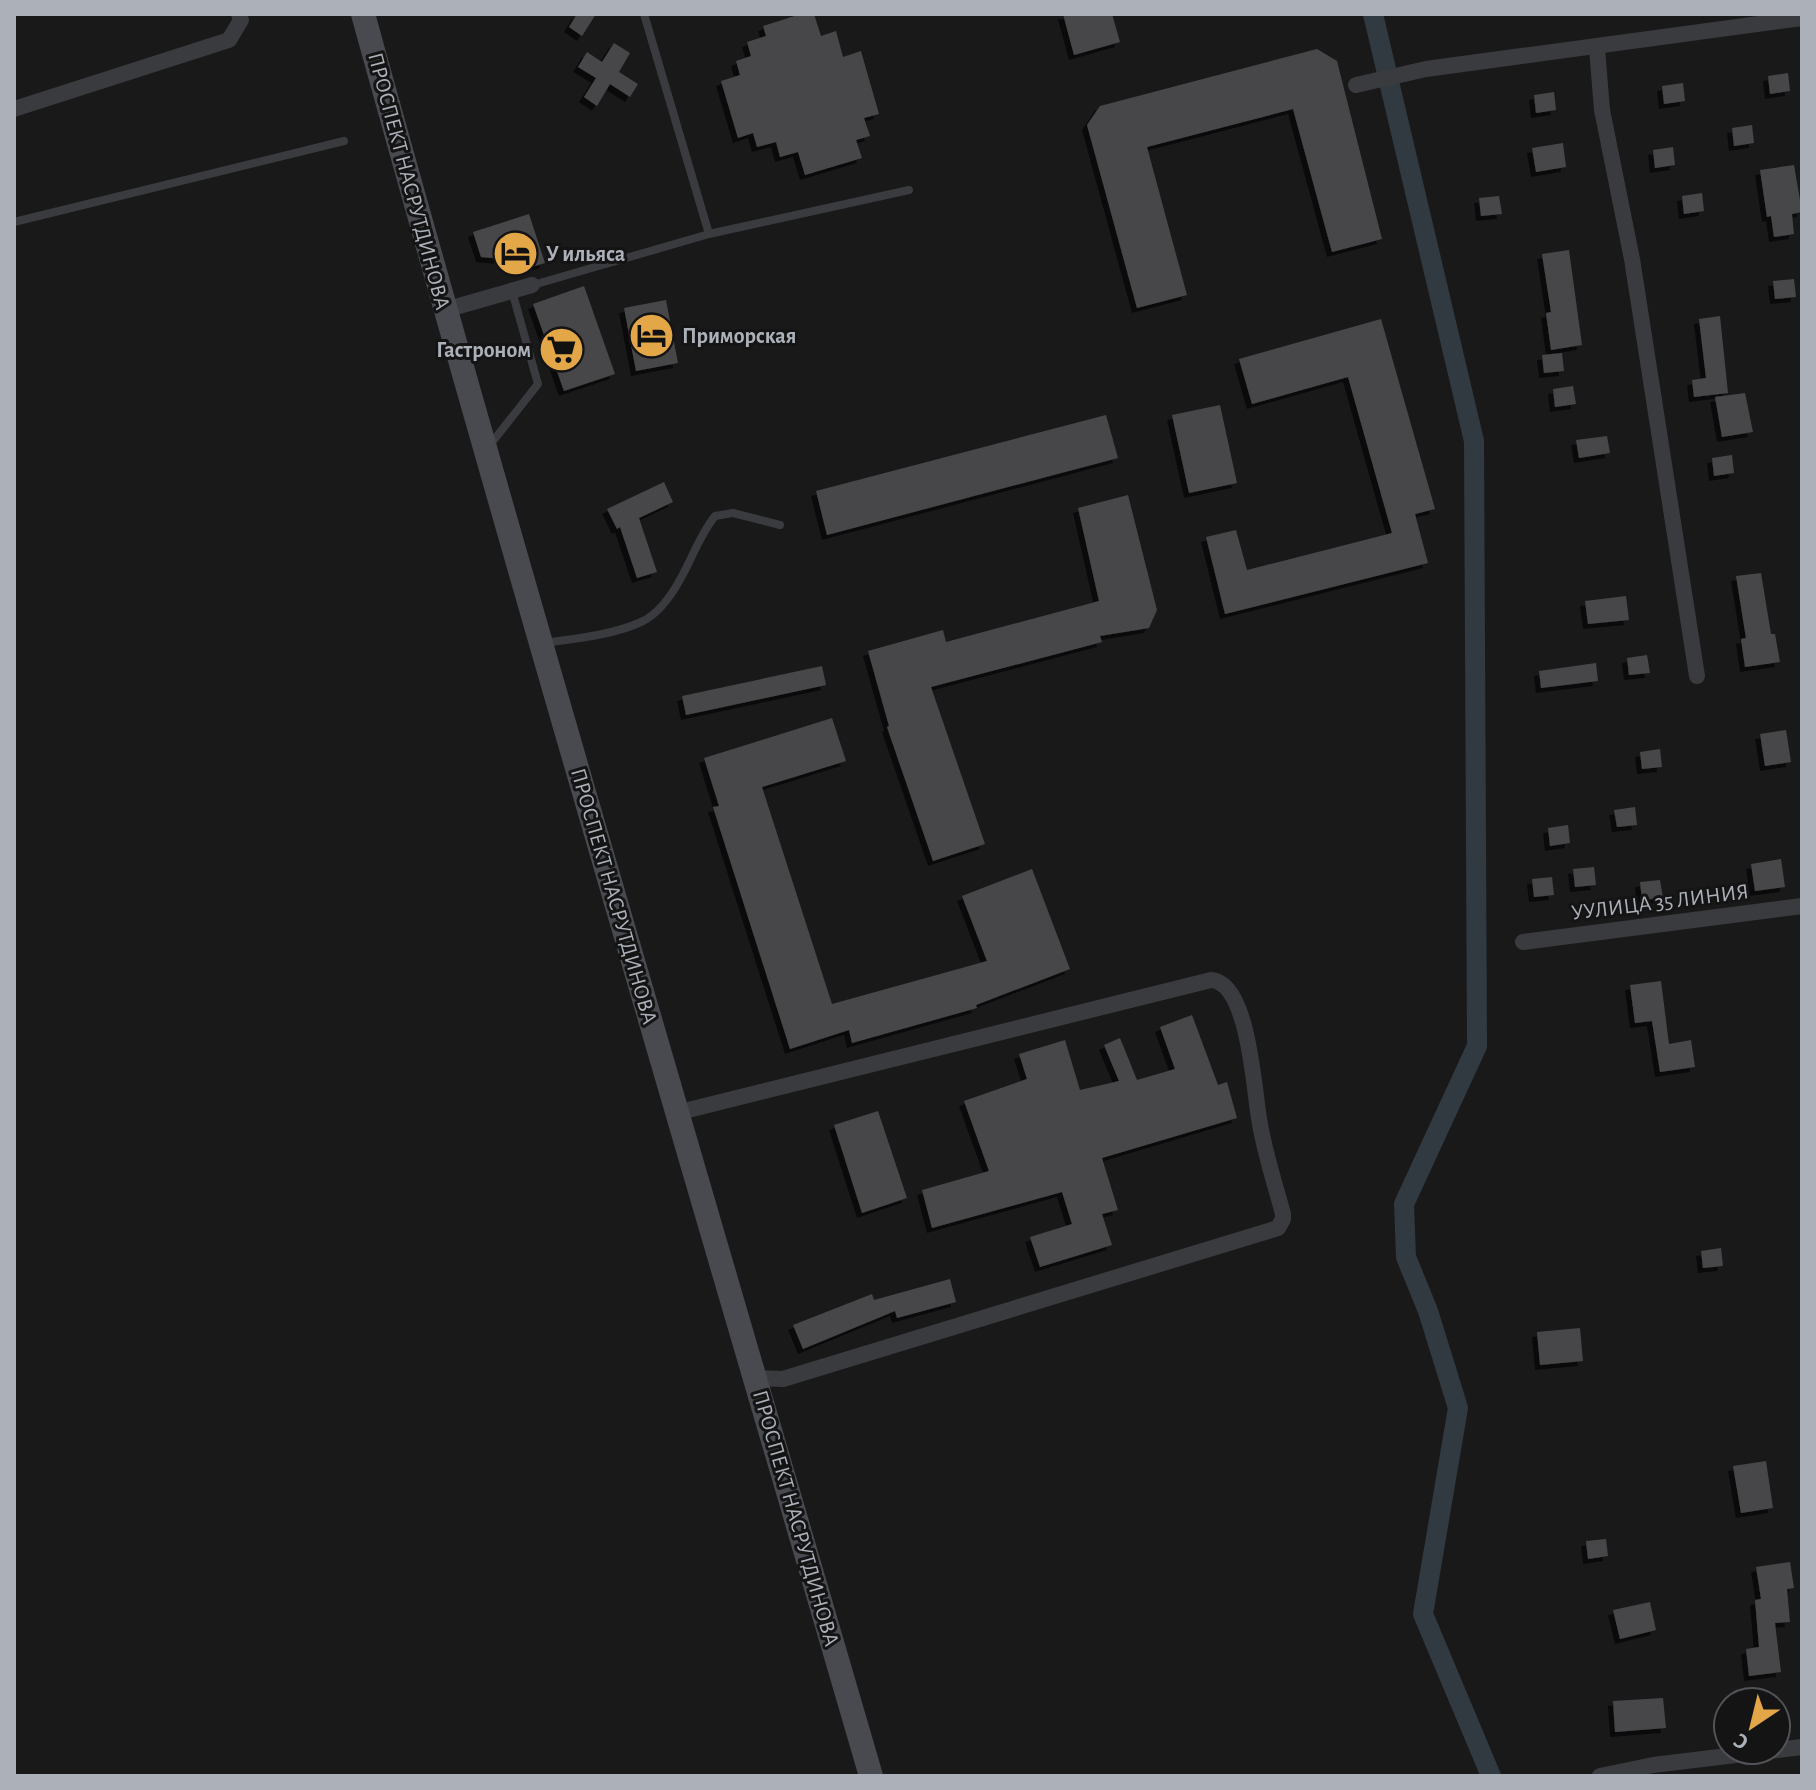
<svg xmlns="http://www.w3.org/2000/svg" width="1816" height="1790" viewBox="0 0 1816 1790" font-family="'Alegreya Sans',sans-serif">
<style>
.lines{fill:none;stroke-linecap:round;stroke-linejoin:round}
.canal{stroke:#313a40;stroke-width:20}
.building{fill:#46474a;filter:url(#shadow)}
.lane{stroke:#3a3b3f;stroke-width:8}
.street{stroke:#3a3b3f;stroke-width:16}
.secondary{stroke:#484a4f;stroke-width:24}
.labels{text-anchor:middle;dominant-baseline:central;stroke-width:6;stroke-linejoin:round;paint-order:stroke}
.street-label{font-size:22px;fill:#acb1b9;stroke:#141415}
.poi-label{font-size:22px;font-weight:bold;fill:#acb1b9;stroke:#141415;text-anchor:start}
</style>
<defs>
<filter id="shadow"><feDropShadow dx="-5" dy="5" stdDeviation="0" flood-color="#0009"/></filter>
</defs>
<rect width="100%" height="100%" fill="#19191a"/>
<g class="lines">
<path class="canal" d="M1373,14L1474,441L1477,1046L1404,1204L1406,1257L1428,1311L1458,1408L1423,1614L1491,1776"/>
</g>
<g class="building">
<path d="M577,14H596L582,36L569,27Z"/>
<path d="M801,14H814L821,36L836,31L843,57L861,51L879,114L864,118L870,136L856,140L862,158L805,175L798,152L780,157L776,142L757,147L753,133L738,138L721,81L740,75L736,61L751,56L747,42L766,36L763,26Z"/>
<path d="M1063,14H1112L1120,42L1074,55Z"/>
<path d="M614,43L630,53L619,72L638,84L630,97L610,84L597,106L584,97L596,78L578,67L587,52L602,62Z"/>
<path d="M1317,49L1337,61L1382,239L1332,252L1293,109L1147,147L1187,295L1137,308L1087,125L1100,106Z"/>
<path d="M1788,73L1790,91L1770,94L1768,76Z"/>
<path d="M1683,83L1685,101L1664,104L1662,86Z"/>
<path d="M1554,92L1556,110L1536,113L1534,95Z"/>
<path d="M1752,125L1754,143L1734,146L1732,128Z"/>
<path d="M1563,143L1566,167L1536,172L1532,148Z"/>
<path d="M1673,147L1675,165L1655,168L1653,150Z"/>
<path d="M1794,165L1802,212L1792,214L1794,234L1774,237L1771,216L1767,217L1760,170Z"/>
<path d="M1702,193L1704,211L1684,214L1682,196Z"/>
<path d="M1499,196L1502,214L1481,216L1479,198Z"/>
<path d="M529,214L545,263L519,271L512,260L481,257L473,232Z"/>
<path d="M1569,250L1582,345L1551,350L1546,313L1551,312L1542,254Z"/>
<path d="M1794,279L1796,297L1775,299L1773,281Z"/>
<path d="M584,286L615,374L564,391L533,304Z"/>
<path d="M666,300L678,363L636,371L624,308Z"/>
<path d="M1720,316L1728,393L1694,397L1692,380L1706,378L1699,319Z"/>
<path d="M1381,319L1435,509L1415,514L1428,563L1225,614L1206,537L1236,530L1247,570L1392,533L1348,377L1252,404L1239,359Z"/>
<path d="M1562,353L1564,371L1544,373L1542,355Z"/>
<path d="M1573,386L1576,404L1555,407L1553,389Z"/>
<path d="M1745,393L1753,432L1722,437L1715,397Z"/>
<path d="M1220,405L1237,483L1189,493L1172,415Z"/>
<path d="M1106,415L1118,458L827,535L816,491Z"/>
<path d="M1607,436L1610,453L1579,458L1576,440Z"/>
<path d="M1732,455L1734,473L1714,476L1712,458Z"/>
<path d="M664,482L673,502L639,518L657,572L637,578L620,527L617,529L607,509Z"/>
<path d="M1128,495L1157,610L1149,628L1100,636L1102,642L931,687L985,844L933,861L887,727L889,726L868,651L943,630L946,642L1099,601L1078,508Z"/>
<path d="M1761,573L1771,634H1775L1780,662L1745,667L1741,639L1746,638L1736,576Z"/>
<path d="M1626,596L1629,620L1588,624L1585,601Z"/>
<path d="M1647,655L1650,673L1629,675L1627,658Z"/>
<path d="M1596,663L1598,681L1541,688L1539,671Z"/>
<path d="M822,666L826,685L686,715L682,696Z"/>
<path d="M832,718L846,761L762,787L832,1004L987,961L962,896L1032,869L1070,969L976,1005L977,1008L852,1043L849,1030L790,1049L713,807L719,806L704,758Z"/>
<path d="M1786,730L1791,762L1765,766L1760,734Z"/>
<path d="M1660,749L1662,767L1642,769L1640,752Z"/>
<path d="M1635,807L1637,825L1617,827L1614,810Z"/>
<path d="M1568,825L1570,843L1550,846L1548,828Z"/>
<path d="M1781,859L1785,887L1755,891L1751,864Z"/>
<path d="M1594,867L1596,885L1575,887L1573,869Z"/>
<path d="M1552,877L1554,895L1534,897L1532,879Z"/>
<path d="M1660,880L1663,898L1642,900L1640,882Z"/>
<path d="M1661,981L1669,1044L1691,1040L1695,1067L1660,1072L1652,1021L1635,1023L1630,985Z"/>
<path d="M1192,1015L1218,1085L1227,1082L1237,1118L1102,1158L1118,1210L1102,1214L1112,1245L1040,1267L1030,1237L1072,1224L1062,1192L932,1228L922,1190L989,1171L964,1101L1027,1079L1019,1054L1065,1040L1080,1090L1119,1081L1104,1045L1120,1038L1137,1080L1175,1069L1160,1027Z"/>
<path d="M878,1111L907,1198L862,1213L834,1125Z"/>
<path d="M1721,1248L1723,1266L1703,1268L1701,1251Z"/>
<path d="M950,1279L956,1302L897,1318L895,1311L803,1349L793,1325L872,1294L874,1300Z"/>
<path d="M1580,1328L1583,1361L1540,1365L1537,1332Z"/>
<path d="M1766,1461L1773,1508L1741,1513L1733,1466Z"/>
<path d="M1606,1539L1608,1556L1588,1559L1586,1541Z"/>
<path d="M1790,1562L1794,1588L1787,1589L1790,1622L1775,1623L1781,1672L1749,1676L1746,1649L1759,1647L1755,1600L1761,1599L1756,1567Z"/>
<path d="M1650,1602L1656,1630L1620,1639L1613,1610Z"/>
<path d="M1663,1698L1666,1728L1615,1732L1613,1701Z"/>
</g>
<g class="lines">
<g class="lane">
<path d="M644,14L709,234"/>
<path d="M14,222L344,141"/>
<path d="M533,285L709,234L909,190"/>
<path d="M490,445L538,384L512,291"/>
<path d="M543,643C574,639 613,635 641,622C659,614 673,593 682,576C693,556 700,535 715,516L733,513L780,525"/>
</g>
<g class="street">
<path d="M1597,48L1602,110L1632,259L1697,676"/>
<path d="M1356,85L1426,69L1802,18"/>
<path d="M14,109L229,40L241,20L239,14"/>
<path d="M445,310L532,285"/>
<path d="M1523,942L1802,906"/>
<path d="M676,1113L1211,980C1250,982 1254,1096 1260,1124C1265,1154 1275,1184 1283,1214V1219L1278,1228L783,1379L755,1378"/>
<path d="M1600,1776L1653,1765L1802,1747"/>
</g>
<path class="secondary" d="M363,14C526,603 700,1189 871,1776"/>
</g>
<defs>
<symbol id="hotel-disc" viewBox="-11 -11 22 22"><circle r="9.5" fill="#e3a748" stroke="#141415"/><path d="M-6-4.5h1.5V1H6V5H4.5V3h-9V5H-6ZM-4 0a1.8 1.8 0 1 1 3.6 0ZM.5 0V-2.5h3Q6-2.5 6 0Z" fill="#111"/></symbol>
<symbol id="supermarket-disc" viewBox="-11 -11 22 22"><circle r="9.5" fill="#e3a748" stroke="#141415"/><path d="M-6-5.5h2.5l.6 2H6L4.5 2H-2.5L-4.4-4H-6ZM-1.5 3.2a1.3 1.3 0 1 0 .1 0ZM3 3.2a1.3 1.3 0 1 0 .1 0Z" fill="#111"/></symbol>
</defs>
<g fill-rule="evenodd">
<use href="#hotel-disc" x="490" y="228" width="51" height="51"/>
<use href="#hotel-disc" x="626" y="310" width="51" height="51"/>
<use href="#supermarket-disc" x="536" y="324" width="51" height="51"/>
</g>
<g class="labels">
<g class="street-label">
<text transform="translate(409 181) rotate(75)">ПРОСПЕКТ НАСРУТДИНОВА</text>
<text transform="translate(614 896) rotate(74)">ПРОСПЕКТ НАСРУТДИНОВА</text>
<text transform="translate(1660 902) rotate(-7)">УУЛИЦА 35 ЛИНИЯ</text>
<text transform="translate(796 1518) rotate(74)">ПРОСПЕКТ НАСРУТДИНОВА</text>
</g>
<g class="poi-label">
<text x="546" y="254">У ильяса</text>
<text x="682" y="336">Приморская</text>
<text x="531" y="350" text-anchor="end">Гастроном</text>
</g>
</g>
<rect width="1816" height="1790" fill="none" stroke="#acb1b9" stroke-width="32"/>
<g transform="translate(1752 1726) rotate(215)"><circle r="38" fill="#141415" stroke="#515357" stroke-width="2"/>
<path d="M0-6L14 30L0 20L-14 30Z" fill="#e3a748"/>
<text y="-12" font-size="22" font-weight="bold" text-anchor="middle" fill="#acb1b9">С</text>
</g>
</svg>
